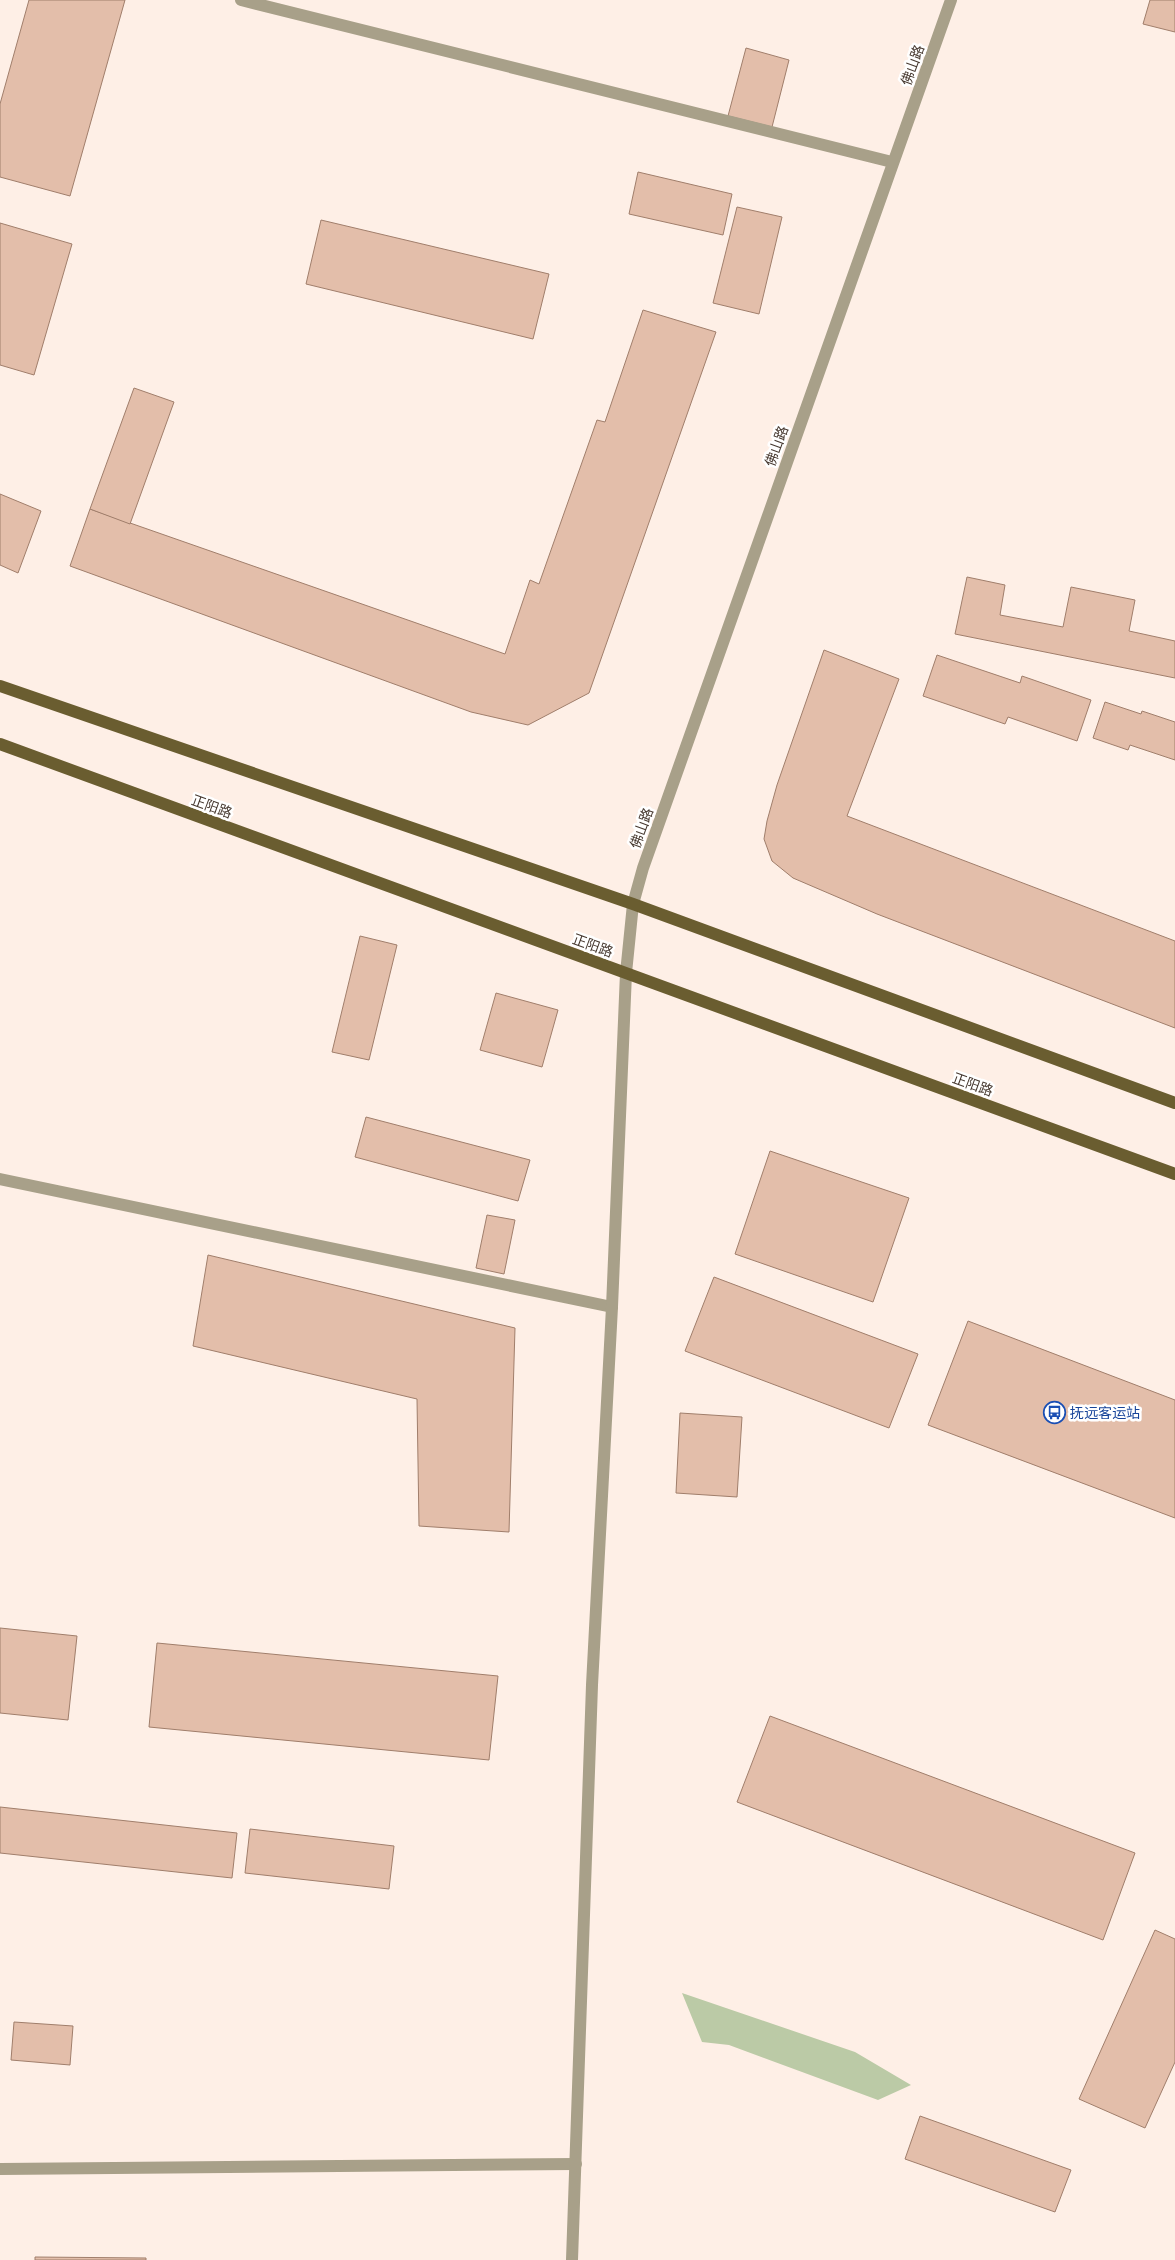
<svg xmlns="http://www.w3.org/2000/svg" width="1175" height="2260" viewBox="0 0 1175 2260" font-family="'Noto Sans','Noto Sans SC',sans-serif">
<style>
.green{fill:#bbcaa6}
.building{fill:#e3beaa;stroke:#a07e6b}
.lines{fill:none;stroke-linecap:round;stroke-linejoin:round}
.service{stroke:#a8a089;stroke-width:12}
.tertiary{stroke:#a8a089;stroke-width:12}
.primary{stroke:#6a5d30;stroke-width:12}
.labels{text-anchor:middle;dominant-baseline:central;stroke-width:5;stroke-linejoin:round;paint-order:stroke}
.street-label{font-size:14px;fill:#46382f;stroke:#fff}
.transit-label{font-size:14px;fill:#164399;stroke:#fff;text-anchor:start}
</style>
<rect width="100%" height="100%" fill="#feefe6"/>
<path class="green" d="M682,1993L855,2052L911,2085L878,2100L729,2045L702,2042Z"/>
<g class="building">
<path d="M29,0H125L70,196L0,177V104Z"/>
<path d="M1150,0H1175V32L1143,24Z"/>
<path d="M746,48L789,60L772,127L728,116Z"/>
<path d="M638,172L732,194L723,235L629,214Z"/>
<path d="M737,207L782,217L759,314L713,303Z"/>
<path d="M321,220L549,274L533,339L306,284Z"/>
<path d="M0,223L72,244L34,375L0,365Z"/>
<path d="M643,310L716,332L589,693L528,725L471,712L70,566L90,509L505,654L530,580L539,584L597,420L605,422Z"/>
<path d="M134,388L174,402L130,524L90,509Z"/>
<path d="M0,494L41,511L18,573L0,565Z"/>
<path d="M967,577L1005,585L1000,615L1063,627L1071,587L1135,600L1129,631L1175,641V678L955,634Z"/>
<path d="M824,650L899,679L847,816L1175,941V1028L877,914L793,878L772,861L764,839L767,821L777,785Z"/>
<path d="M937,655L1020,683L1022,676L1091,700L1077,741L1008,717L1005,724L923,696Z"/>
<path d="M1105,702L1141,714L1142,711L1175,722V760L1130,745L1128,750L1093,738Z"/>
<path d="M360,936L397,945L369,1060L332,1052Z"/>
<path d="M496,993L558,1010L542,1067L480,1050Z"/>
<path d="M366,1117L530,1160L518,1201L355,1157Z"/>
<path d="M770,1151L909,1198L873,1302L735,1254Z"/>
<path d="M487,1215L515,1220L504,1274L476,1268Z"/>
<path d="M208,1255L515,1328L509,1532L419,1526L417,1399L193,1346Z"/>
<path d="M714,1277L918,1354L889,1428L685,1351Z"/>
<path d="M968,1321L1175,1400V1518L928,1425Z"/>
<path d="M680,1413L742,1417L737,1497L676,1493Z"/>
<path d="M0,1628L77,1636L68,1720L0,1713Z"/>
<path d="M157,1643L498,1676L489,1760L149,1727Z"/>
<path d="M770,1716L1135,1853L1103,1940L737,1802Z"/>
<path d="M0,1807L237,1833L232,1878L0,1853Z"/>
<path d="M250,1829L394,1846L389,1889L245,1873Z"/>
<path d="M1155,1930L1175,1939V2062L1145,2128L1079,2099Z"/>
<path d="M14,2022L73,2026L70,2065L11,2060Z"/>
<path d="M920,2116L1071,2170L1055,2212L905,2159Z"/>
<path d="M35,2257L146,2258V2260H35Z"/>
</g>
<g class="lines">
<g class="service">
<path d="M241,0L892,162"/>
<path d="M0,1179L612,1307"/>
<path d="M0,2169L576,2164"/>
</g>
<path class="tertiary" d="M572,2260L592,1685L612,1307L626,973L633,904L643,868L951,0"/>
<g class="primary">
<path d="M0,686L633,904L1175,1103"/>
<path d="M0,744L1175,1174"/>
</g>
</g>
<defs>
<symbol id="bus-ring" viewBox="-11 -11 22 22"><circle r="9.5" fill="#fff" stroke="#1a4fb4" stroke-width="1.5"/><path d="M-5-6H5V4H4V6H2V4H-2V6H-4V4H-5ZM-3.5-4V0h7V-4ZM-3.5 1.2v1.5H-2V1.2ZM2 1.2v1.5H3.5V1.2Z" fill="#1a4fb4"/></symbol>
</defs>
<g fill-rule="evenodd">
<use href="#bus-ring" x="1042" y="1400" width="25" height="25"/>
</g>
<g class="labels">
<g class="street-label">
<text transform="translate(912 65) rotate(-70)">佛山路</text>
<text transform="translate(776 446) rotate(-70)">佛山路</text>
<text transform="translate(212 806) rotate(20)">正阳路</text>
<text transform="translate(641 828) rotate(-70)">佛山路</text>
<text transform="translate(593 945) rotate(20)">正阳路</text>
<text transform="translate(973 1084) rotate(20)">正阳路</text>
</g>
<g class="transit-label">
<text x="1070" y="1412">抚远客运站</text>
</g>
</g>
</svg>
